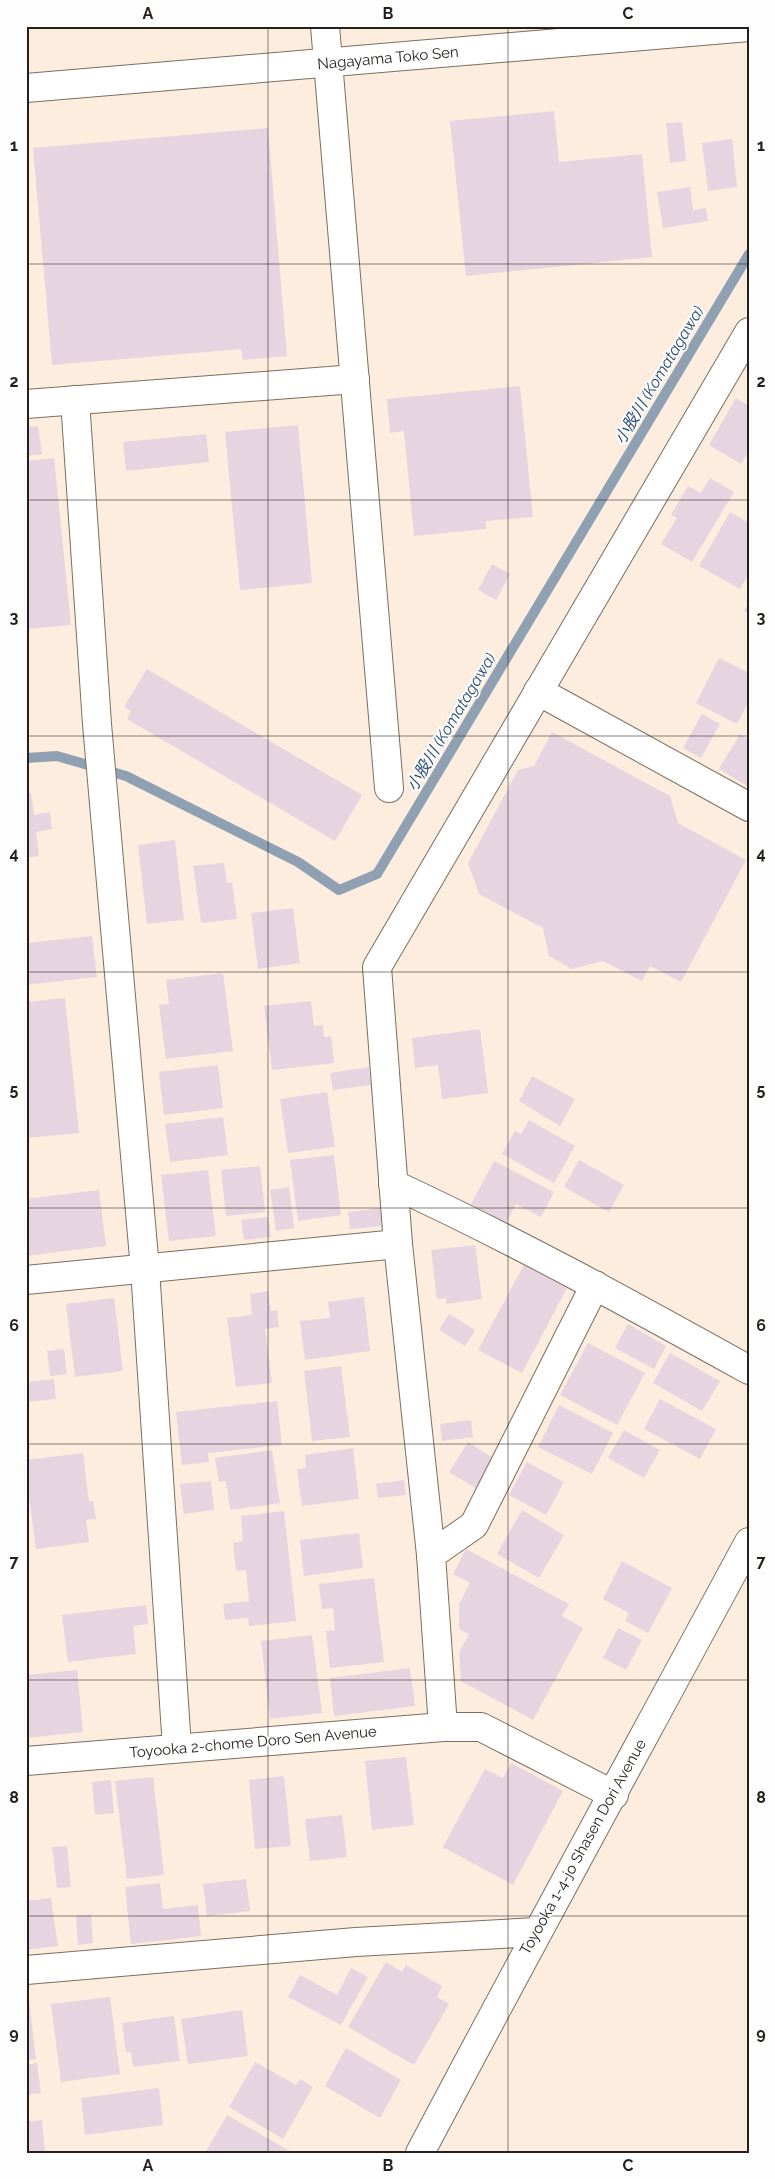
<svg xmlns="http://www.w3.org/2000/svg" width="775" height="2179" viewBox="0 0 775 2179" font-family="Raleway,'Noto Sans JP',sans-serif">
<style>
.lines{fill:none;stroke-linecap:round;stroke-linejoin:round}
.stream{stroke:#90a0b3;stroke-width:10}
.building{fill:#e7d4e1}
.street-casing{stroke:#7b6e61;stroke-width:30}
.secondary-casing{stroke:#7b6e61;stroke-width:30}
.street{stroke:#fff;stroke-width:28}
.secondary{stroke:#fff;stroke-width:28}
.grid{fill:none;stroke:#241f1a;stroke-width:1;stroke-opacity:0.55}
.labels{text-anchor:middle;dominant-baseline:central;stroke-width:4;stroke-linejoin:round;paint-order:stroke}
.street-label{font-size:15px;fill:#241f1a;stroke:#fdfdfd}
.water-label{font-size:16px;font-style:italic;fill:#2b4e75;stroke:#fdfdfd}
.neatline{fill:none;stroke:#241f1a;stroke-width:2}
.grid-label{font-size:16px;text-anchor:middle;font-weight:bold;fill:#241f1a}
</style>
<rect width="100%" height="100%" fill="#fcedde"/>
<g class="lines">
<path class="stream" d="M26,758L57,756L126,776L298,862L339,890L377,874L749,254"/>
</g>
<g class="building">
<path d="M554,111L559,162L642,154L652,257L466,276L450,121Z"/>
<path d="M682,122L686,161L670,163L666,123Z"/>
<path d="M268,128L287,356L243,360L241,349L52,365L33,148Z"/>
<path d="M732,139L737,187L708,191L702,143Z"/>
<path d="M690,187L693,210L706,208L708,221L663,228L657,192Z"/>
<path d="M520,386L533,517L486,521V529L414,536L404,431L390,433L387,399Z"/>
<path d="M736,398L749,406V451L741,464L709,445Z"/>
<path d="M298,425L312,583L240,590L225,432Z"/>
<path d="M38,426L42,454L26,456V427Z"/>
<path d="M206,434L209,462L126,471L123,442Z"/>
<path d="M54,458L71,625L26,629V461Z"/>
<path d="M710,478L734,492L692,562L661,544L677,518L671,515L688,486L701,493Z"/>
<path d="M730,512L749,523V573L740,589L699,566Z"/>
<path d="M492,564L510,574L496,600L478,590Z"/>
<path d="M749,602V614L744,611Z"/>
<path d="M719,658L749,673V701L737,724L696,703Z"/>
<path d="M147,669L362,795L335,841L127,719L131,711L124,707Z"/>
<path d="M702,714L720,724L701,758L683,748Z"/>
<path d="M552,732L670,796L678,823L746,860L681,982L650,966L642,981L603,961L572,969L549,956L543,928L479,894L468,863L518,770L534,766Z"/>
<path d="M740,734L749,740V787L719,769Z"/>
<path d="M31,793L34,815L50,812L52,829L36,832L39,856L26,858V794Z"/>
<path d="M175,840L184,920L147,924L138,845Z"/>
<path d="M224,863L227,883L232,882L237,919L201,923L193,866Z"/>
<path d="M293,908L300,963L258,969L251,913Z"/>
<path d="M92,936L97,977L26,985V943Z"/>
<path d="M223,973L233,1051L166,1059L159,1005L169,1004L166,980Z"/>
<path d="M65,998L79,1133L26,1138V1002Z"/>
<path d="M311,1001L314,1026L323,1025L324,1037L331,1036L334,1063L272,1070L264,1006Z"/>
<path d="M480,1029L488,1093L442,1099L438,1065L415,1068L412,1038Z"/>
<path d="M218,1065L223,1108L164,1115L159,1072Z"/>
<path d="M369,1067L371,1085L333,1090L330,1073Z"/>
<path d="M532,1076L575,1099L560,1126L519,1101Z"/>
<path d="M327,1092L335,1147L288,1153L280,1099Z"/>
<path d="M223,1117L228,1155L170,1162L165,1124Z"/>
<path d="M529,1120L575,1146L554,1183L502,1154L515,1131L521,1134Z"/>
<path d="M334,1155L341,1215L298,1221L290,1160Z"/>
<path d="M579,1160L624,1185L609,1212L564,1187Z"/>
<path d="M494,1161L554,1192L541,1217L516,1204L506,1223L471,1204Z"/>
<path d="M260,1166L265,1212L226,1216L221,1170Z"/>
<path d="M208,1170L216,1236L169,1241L161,1175Z"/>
<path d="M289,1187L294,1228L276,1231L270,1190Z"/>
<path d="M99,1190L106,1246L26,1256V1199Z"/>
<path d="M380,1208L382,1226L350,1229L348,1212Z"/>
<path d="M268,1217L271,1237L244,1240L241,1220Z"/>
<path d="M475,1245L482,1299L446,1304V1298L437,1299L431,1250Z"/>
<path d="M524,1265L567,1288L522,1373L478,1350Z"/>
<path d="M268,1291L271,1311L277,1310L279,1327L265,1329L272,1383L236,1387L227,1318L252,1315L250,1294Z"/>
<path d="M364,1297L370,1351L305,1360L300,1321L330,1318L328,1302Z"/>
<path d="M114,1298L123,1371L75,1377L66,1304Z"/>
<path d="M449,1314L475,1330L465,1346L439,1330Z"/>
<path d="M628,1324L666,1346L654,1369L615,1348Z"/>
<path d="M588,1343L645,1373L617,1425L560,1395Z"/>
<path d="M64,1349L67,1374L50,1376L47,1351Z"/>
<path d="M670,1353L720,1381L702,1411L653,1383Z"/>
<path d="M341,1366L350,1437L312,1441L304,1371Z"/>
<path d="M54,1379L56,1399L26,1402V1382Z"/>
<path d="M660,1399L716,1429L700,1459L644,1429Z"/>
<path d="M277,1401L282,1445L208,1453L209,1462L182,1465L176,1412Z"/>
<path d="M559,1405L613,1433L592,1474L538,1447Z"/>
<path d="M471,1420L473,1437L442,1441L440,1424Z"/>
<path d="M26,1425L30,1449L26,1450Z"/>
<path d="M624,1430L660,1450L644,1478L608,1458Z"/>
<path d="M468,1442L497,1461L479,1490L449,1472Z"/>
<path d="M353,1448L359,1499L302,1506L297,1469L306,1468L305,1455Z"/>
<path d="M272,1450L280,1503L230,1510L226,1481L219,1482L215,1458Z"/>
<path d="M83,1453L89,1502L93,1501L96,1519L86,1520L89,1542L36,1549L26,1475V1460Z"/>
<path d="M527,1462L564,1482L546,1515L509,1495Z"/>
<path d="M404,1480L406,1495L378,1498L376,1484Z"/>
<path d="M211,1481L214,1510L184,1514L180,1484Z"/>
<path d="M522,1510L564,1535L539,1578L497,1554Z"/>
<path d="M284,1511L296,1621L249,1626L248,1618L225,1620L223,1604L249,1601L246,1570L236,1571L233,1543L243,1541L241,1516Z"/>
<path d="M359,1533L363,1568L304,1576L300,1540Z"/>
<path d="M466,1549L569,1604L562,1616L583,1628L533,1720L461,1681L459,1653L469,1634L459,1629V1604L470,1583L453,1574Z"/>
<path d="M622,1561L672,1588L648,1633L625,1621L629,1613L603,1599Z"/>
<path d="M374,1578L384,1662L330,1668L326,1631L335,1630L333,1608L322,1609L319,1584Z"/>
<path d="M146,1605L148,1624L133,1626L136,1654L68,1662L62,1615Z"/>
<path d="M618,1628L642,1640L626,1670L603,1658Z"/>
<path d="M312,1635L322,1713L270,1719L261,1641Z"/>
<path d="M410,1668L415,1706L334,1716L330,1678Z"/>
<path d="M77,1670L83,1732L26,1738V1675Z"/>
<path d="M406,1757L414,1825L372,1830L365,1761Z"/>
<path d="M511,1763L563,1791L513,1885L443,1847L485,1769L503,1778Z"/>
<path d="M284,1776L291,1846L255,1849L249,1780Z"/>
<path d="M153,1777L164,1875L127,1879L115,1781Z"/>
<path d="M111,1780L114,1813L95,1815L92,1782Z"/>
<path d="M342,1815L347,1857L310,1861L305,1819Z"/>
<path d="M67,1846L71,1887L57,1888L52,1847Z"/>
<path d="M246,1879L250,1911L207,1916L203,1884Z"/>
<path d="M160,1883L163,1909L198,1905L201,1936L131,1944L125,1887Z"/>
<path d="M51,1898L58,1946L26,1950V1901Z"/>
<path d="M91,1914L93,1943L78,1945L76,1916Z"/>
<path d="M386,1962L402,1972L406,1965L442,1986L437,1997L449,2004L414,2065L348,2027Z"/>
<path d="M351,1968L368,1977L341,2025L288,1997L300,1975L337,1995Z"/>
<path d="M110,1997L120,2074L61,2082L51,2004Z"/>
<path d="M29,2001L36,2059L26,2060V2002Z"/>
<path d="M242,2010L248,2056L188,2064L181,2019Z"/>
<path d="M174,2016L180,2061L133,2067L131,2052L126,2053L122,2023Z"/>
<path d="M346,2048L401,2080L380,2118L325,2086Z"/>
<path d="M255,2062L296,2085L300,2079L313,2087L283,2139L229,2107Z"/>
<path d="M37,2063L41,2093L26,2095V2065Z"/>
<path d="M159,2088L163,2125L85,2135L81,2098Z"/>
<path d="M227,2115L293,2153H205Z"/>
<path d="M42,2120L45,2153H26V2122Z"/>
</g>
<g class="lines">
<defs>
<g id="street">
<path d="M325,26L389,788"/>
<path d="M75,400L97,724L145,1269L177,1748"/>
<path d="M26,404L355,379"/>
<path d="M538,691L749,807"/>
<path d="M393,1184C514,1240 632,1305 749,1370"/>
<path d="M26,1280L398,1244"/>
<path d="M431,1555L474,1525L595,1285"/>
<path d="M443,1727L431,1555L398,1244L377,967L749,332"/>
<path d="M26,1761L443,1727H481L614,1795"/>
<path d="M26,1970L356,1942L537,1932"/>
</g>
<g id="secondary">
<path d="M26,88L749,27"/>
<path d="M420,2153C528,1948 639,1746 749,1542"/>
</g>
</defs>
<use href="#street" class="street-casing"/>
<use href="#secondary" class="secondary-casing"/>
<use href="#street" class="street"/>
<use href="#secondary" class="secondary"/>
</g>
<path class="grid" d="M268,26V2153M508,26V2153M26,264H749M26,500H749M26,736H749M26,972H749M26,1208H749M26,1444H749M26,1680H749M26,1916H749"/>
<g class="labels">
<g class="street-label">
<text transform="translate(388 58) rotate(-5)">Nagayama Toko Sen</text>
<text transform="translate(253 1742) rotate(-5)">Toyooka 2-chome Doro Sen Avenue</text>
<text transform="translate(583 1847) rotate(-61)">Toyooka 1-4-jo Shasen Dori Avenue</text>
</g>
<g class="water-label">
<text transform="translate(659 375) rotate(-59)">小股川 (Komatagawa)</text>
<text transform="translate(451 722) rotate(-59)">小股川 (Komatagawa)</text>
</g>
</g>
<rect width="775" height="2179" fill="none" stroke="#fdfdfd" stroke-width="55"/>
<rect x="28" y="28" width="720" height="2124" class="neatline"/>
<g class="grid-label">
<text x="148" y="19">A</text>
<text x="388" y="19">B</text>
<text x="628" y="19">C</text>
<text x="14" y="151">1</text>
<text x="761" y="151">1</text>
<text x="14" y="387">2</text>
<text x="761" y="387">2</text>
<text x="14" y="623">3</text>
<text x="761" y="623">3</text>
<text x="14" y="859">4</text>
<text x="761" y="859">4</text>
<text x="14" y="1095">5</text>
<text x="761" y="1095">5</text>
<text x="14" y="1331">6</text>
<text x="761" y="1331">6</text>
<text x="14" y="1567">7</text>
<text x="761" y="1567">7</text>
<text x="14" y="1803">8</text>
<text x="761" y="1803">8</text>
<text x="14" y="2039">9</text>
<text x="761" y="2039">9</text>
<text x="148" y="2171">A</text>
<text x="388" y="2171">B</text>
<text x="628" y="2171">C</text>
</g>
</svg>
